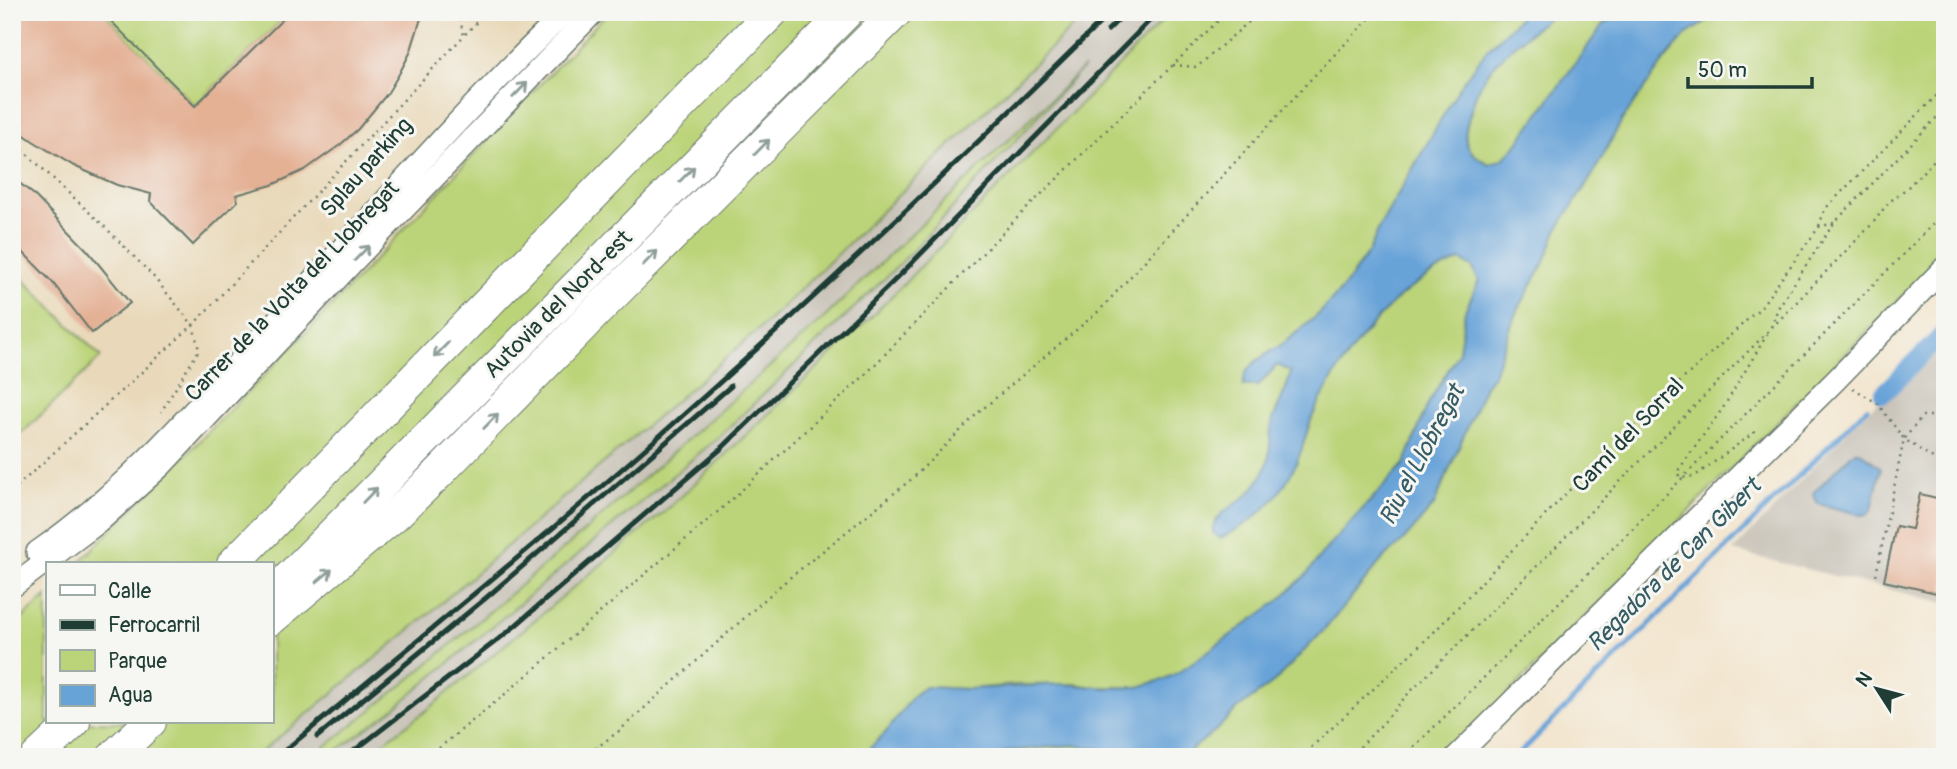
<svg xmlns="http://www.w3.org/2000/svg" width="1957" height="769" viewBox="0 0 1957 769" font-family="Pangolin,sans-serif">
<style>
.built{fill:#e9d9ba}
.industrial{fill:#c9c3b8}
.green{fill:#bcd479;stroke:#6e8856;stroke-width:2}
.water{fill:#68a3d8;stroke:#447086;stroke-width:2}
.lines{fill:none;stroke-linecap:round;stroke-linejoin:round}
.stream{stroke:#68a3d8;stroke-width:5}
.canal{stroke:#68a3d8;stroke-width:18}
.building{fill:#e4b195}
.minor-casing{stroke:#69786b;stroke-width:24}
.highway-casing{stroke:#69786b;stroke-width:34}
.path{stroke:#69786b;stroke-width:2.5;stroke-dasharray:2 5;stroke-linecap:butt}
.minor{stroke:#fff;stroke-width:21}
.highway{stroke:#fff;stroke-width:32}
.rail{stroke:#1f3d34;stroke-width:5}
.oneway{stroke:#8f9e9a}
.labels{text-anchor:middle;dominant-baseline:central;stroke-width:6;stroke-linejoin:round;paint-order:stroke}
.street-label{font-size:23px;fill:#1f3d34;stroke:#f6f6f2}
.water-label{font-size:24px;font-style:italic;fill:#355c65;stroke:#f6f6f2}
</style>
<rect width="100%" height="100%" fill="#f6f6f2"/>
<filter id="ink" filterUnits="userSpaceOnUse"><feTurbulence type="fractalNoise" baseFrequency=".0143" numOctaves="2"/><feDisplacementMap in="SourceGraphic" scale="14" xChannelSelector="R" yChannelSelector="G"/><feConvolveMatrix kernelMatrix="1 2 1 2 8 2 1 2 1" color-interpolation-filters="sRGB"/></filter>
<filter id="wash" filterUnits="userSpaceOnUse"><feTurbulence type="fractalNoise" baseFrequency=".00686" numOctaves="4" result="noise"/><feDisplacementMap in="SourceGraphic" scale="28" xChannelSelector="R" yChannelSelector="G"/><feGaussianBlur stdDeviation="1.57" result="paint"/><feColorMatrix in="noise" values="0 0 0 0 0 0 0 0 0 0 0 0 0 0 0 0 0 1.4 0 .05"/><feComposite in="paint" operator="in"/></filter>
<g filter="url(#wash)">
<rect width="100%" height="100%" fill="#f3e6d0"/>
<path class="built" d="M12,12H608L307,332L78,564H47V596L12,628Z"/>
<g class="industrial">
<path d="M1088,12H1171L869,319L671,506L427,710L364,757H328L395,708L721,435L902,262L1070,82L824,318L588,528L416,674L312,757H255L418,623L766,323Z"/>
<path d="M1945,332V603L1733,551L1850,429L1877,403Z"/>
</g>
<g class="green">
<path d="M102,12H290L195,106Z"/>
<path d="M608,12H1088L766,323L418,623L255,757H12V628L47,596V722H271V564H78L307,332Z"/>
<path d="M1171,12H1525L1486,51L1459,88L1381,224L1369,251L1343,288L1319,314L1284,343L1256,361L1258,386L1277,365L1291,371C1288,389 1278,404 1273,421C1269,435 1273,451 1268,464C1260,485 1243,501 1225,511L1220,538C1259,520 1287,491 1301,451C1305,440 1307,430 1311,420C1337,359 1396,282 1461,260L1473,268L1479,281L1465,311L1459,352L1428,404L1405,463L1326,549L1307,574L1276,603L1179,672L1165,679L1139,687H1093L1077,684L1012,685L969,689L925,687L914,695L887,731L861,757H364L427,710L671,506L869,319Z"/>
<path d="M1555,12H1621L1603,25L1514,148L1503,159L1489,164C1465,152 1461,141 1470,116C1472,108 1474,98 1478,90C1491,60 1530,33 1555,12Z"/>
<path d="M1721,12H1945V253L1497,705L1442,757H1182L1215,731L1236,710L1274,682L1325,629L1381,561L1415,527L1434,505L1485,386L1494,374L1515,315L1545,261L1558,228L1592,176L1622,120L1666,58L1687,34Z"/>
<path d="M1084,67L902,262L721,435L395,708L328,757H312L416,674L588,528L824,318Z"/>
<path d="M12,268L101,357L12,443Z"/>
<path d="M1072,745C1096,749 1122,748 1145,754L1142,757H994L1009,751Z"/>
</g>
<g class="water">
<path d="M1525,12H1555C1530,33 1491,60 1478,90C1474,98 1472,107 1469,116C1461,141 1465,152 1489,164L1503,159L1514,148L1603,25L1621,12H1721L1687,34L1666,58L1622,120L1592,176L1558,228L1545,261L1515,315L1494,374L1485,386L1434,505L1404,540L1381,561L1325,629L1274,682L1236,710L1215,731L1182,757H1142L1144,754L1131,751H1116L1072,745L1009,751L994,757H861L887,731L914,695L925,687L969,689L1063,684L1107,688L1139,687L1165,679L1179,672L1276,603L1307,574L1326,549L1405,463L1428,404L1459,352L1465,311L1479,281L1473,268L1461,260C1396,282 1342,355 1313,415C1308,427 1305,439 1301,451C1287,491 1259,521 1220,538L1213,533C1212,511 1241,505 1252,490C1258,482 1266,471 1268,461C1271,449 1269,435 1272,423C1277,405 1288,390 1291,371L1277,365L1258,386H1243L1245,373L1256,361L1284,343L1319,314L1343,288L1369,251L1381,224L1459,88L1486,51Z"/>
<path d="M1855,451H1859L1881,468L1872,509L1868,514L1863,515L1818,504L1813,493Z"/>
</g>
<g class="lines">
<path class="stream" d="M1516,757L1867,408"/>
<path class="canal" d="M1883,394L1945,332"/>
</g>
<g id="blocks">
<g class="building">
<path d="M12,12H102L195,106L290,12H423L410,53L399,74L387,94L358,129L340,145L305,170L272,185L236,195L238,201L193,245L150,201L151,194L117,185L74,166L33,141L12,126Z"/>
<path d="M12,177L33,194L88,251L130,303L92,333L52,282L12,241Z"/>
<path d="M1920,494L1945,500V595L1884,581L1896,526L1912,529Z"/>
</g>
</g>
</g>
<g filter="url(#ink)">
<use href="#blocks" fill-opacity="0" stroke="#69786b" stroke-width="2"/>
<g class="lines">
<defs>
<g id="minor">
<path d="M37,552C115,498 180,426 244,356C351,241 452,121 566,12"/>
<path d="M12,587L99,522L161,466L352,263L594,12"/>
<path d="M1456,757L1836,380L1945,267"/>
</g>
<g id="highway">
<path d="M233,564L772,12"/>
<path d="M271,596L847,12"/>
<path d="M271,619L395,515L437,475L598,310L896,12"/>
<path d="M37,757L74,722"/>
<path d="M113,757L150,722"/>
</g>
</defs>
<use href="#minor" class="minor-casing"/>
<use href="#highway" class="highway-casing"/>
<g class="path">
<path d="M458,12L464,36"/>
<path d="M1173,65L1197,67L1260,12"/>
<path d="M12,140L105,227L152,275L193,325L199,350L161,412"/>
<path d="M1819,226L1825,209L1945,87"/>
<path d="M1771,327L1778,308L1834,223"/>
<path d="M1853,388L1877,403L1904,439L1876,575"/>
<path d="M1945,416H1923L1904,439L1945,466"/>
<path d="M1755,432L1695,476L1681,478L1677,472L1723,408L1768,333"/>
<path d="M12,491L193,325L486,12"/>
<path d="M428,757L504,695L728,503L863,377L1013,222L1227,12"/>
<path d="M584,757L619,731L782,584L913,478L979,412L1100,310L1312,78L1376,12"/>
<path d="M1301,757L1435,631L1580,479L1684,378L1760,308L1819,227L1834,223L1945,109"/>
<path d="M1350,757L1385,721L1406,696L1534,569L1788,311L1873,223L1888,203L1907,188L1945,149"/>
<path d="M1404,757C1586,577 1765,394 1945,212"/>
</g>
<use href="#minor" class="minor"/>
<use href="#highway" class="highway"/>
<g class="rail">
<path d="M1108,30L1126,12"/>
<path d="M317,737L487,597L731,386"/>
<path d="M277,757C415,642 556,529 690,409C834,281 974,147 1111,12"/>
<path d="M346,757L509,631L722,448L901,274L1158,12"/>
</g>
</g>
<defs><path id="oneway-shaft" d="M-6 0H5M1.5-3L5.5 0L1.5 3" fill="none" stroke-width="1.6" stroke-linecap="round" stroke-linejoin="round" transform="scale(1.75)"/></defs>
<g class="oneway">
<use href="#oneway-shaft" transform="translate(520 90) rotate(-46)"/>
<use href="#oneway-shaft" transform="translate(762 147) rotate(-45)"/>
<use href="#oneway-shaft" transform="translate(687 174) rotate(-45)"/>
<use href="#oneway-shaft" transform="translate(362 253) rotate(-45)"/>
<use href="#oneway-shaft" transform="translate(650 258) rotate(-45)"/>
<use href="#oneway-shaft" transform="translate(441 350) rotate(134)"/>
<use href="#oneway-shaft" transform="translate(491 421) rotate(-46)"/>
<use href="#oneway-shaft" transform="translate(370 495) rotate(-46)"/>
<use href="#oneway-shaft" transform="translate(324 576) rotate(-40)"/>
</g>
</g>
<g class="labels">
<g class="street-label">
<text transform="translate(366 167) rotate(-48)">Splau parking</text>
<text transform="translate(292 291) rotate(-46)">Carrer de la Volta del Llobregat</text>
<text transform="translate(558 304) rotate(-45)">Autovia del Nord-est</text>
<text transform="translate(1628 435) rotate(-46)">Camí del Sorral</text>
</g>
<g class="water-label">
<text transform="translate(1422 455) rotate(-62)">Riu el Llobregat</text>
<text transform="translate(1674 565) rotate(-45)">Regadora de Can Gibert</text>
</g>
</g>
<rect width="1957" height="769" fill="none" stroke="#f6f6f2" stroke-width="42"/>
<rect x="46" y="562" width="228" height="161" fill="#f6f6f2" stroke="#a0aca6" stroke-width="2"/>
<rect x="60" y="585" width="35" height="10" fill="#ffffff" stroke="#a0aca6" stroke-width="2"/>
<text x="108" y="598" font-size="21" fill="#1f3d34">Calle</text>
<rect x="60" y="620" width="35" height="10" fill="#1f3d34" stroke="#a0aca6" stroke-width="2"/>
<text x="108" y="632" font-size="21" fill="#1f3d34">Ferrocarril</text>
<rect x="60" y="650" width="35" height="21" fill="#bcd479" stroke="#a0aca6" stroke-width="2"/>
<text x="108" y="668" font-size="21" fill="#1f3d34">Parque</text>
<rect x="60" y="685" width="35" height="21" fill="#68a3d8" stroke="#a0aca6" stroke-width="2"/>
<text x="108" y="702" font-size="21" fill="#1f3d34">Agua</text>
<g transform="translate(1877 689) rotate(306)" stroke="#f6f6f2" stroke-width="5" paint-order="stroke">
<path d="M0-5L12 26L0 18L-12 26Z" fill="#1f3d34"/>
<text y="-10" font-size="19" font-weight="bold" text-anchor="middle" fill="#1f3d34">N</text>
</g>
<path d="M1688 77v10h124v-10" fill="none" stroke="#1f3d34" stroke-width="3.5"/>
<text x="1698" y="77" font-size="21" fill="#1f3d34" stroke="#f6f6f2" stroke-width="5" paint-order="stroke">50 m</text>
</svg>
